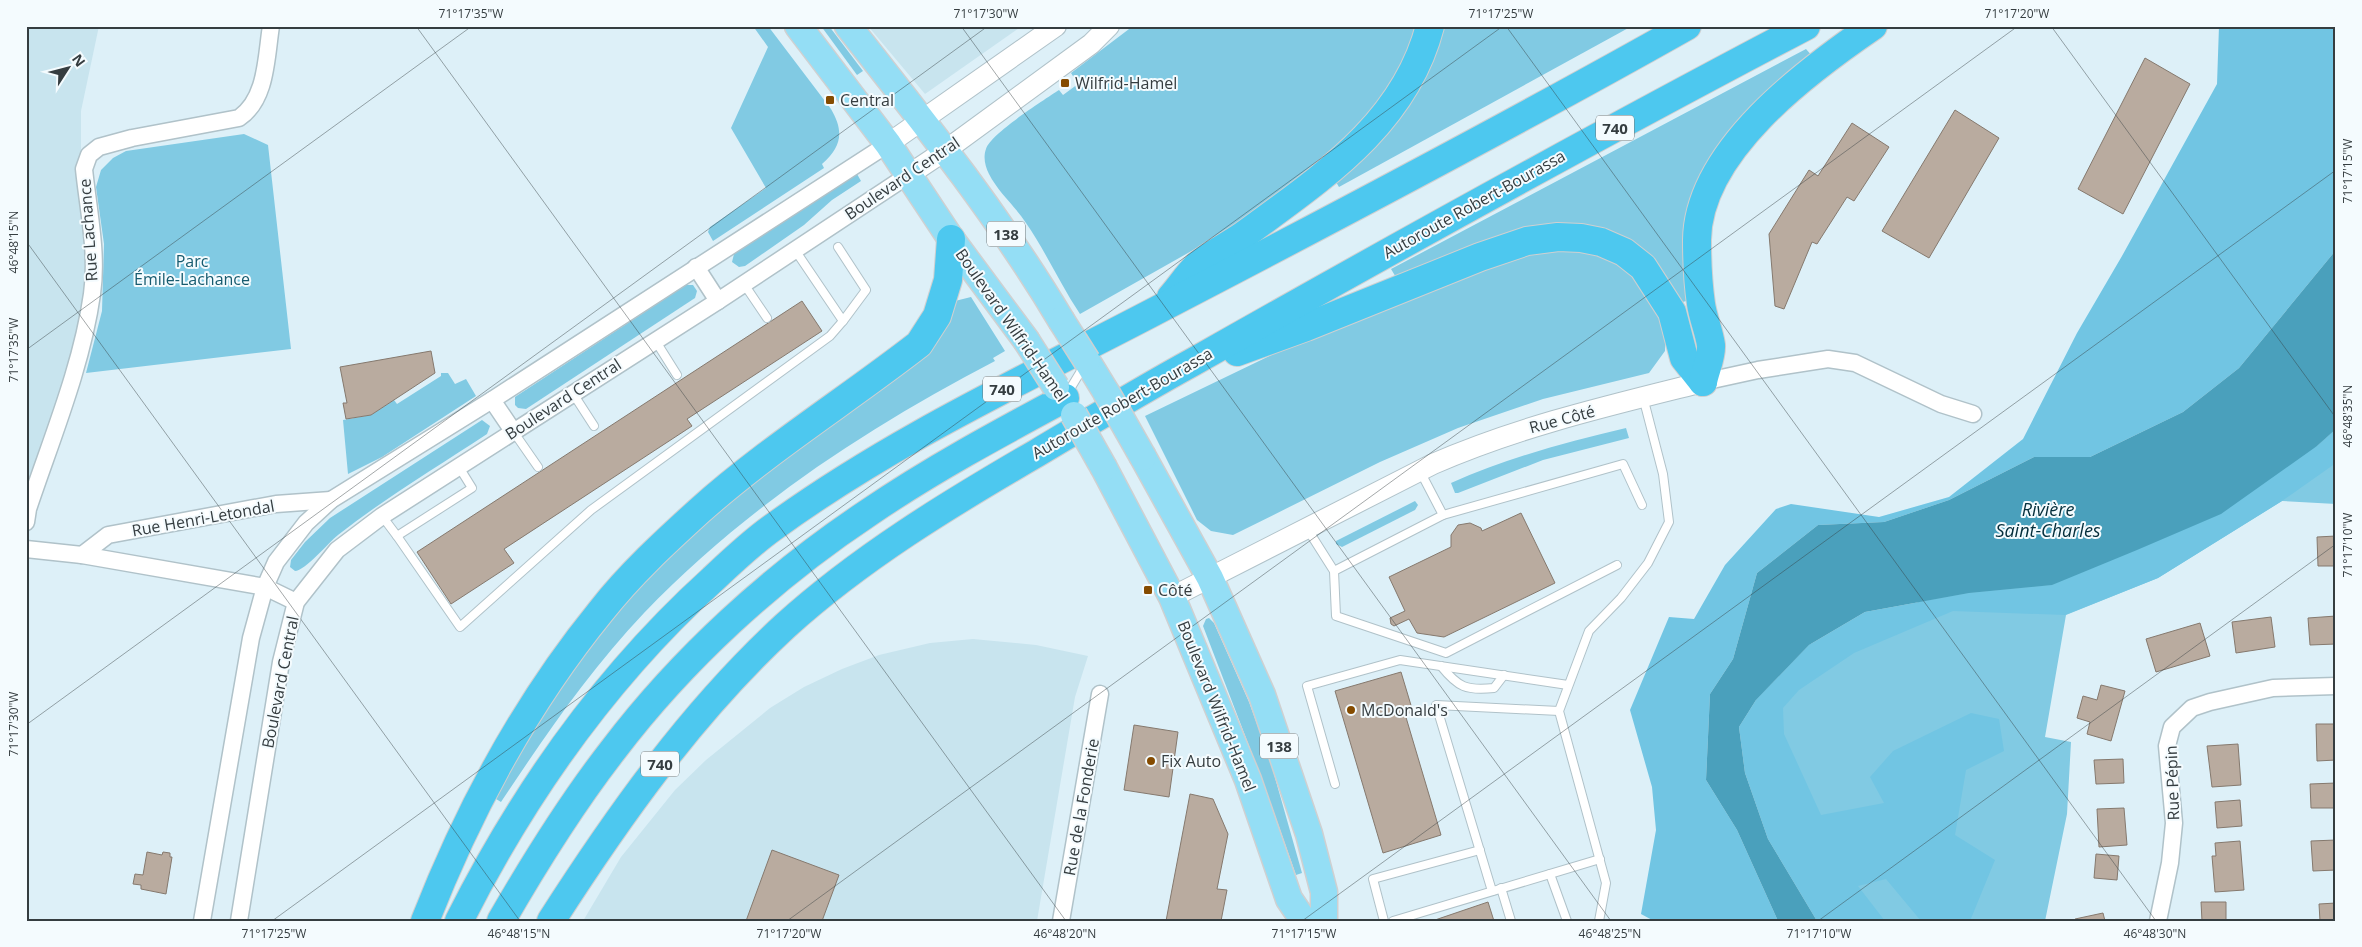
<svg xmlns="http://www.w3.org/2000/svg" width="2362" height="947" viewBox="0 0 2362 947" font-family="'Open Sans',sans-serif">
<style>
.built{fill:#c8e4ee}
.green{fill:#81cae3}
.forest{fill:#71c5e3}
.water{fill:#4aa0bc}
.building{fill:#b9ab9f;stroke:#85796e}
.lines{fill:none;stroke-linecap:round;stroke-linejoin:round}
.service-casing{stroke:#b0c2c9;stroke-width:10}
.minor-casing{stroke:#b0c2c9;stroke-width:19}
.tertiary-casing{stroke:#b0c2c9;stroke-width:22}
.primary-casing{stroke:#cfd0d1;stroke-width:29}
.motorway-casing{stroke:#cfd0d1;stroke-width:30}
.service{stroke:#fff;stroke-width:8}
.minor{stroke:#fff;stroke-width:16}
.tertiary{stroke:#fff;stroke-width:20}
.primary{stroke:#94def5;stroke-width:26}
.motorway{stroke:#4dc8ef;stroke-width:28}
.primary-bridge-casing{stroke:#cfd0d1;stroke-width:29;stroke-linecap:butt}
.primary-bridge{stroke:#94def5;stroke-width:26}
.ticks{fill:none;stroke:#353d40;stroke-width:1;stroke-opacity:0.45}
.poi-dot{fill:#854b00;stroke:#f4fbfe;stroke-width:2}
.labels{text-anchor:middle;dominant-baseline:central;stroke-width:4;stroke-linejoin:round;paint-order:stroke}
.shield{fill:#f4fbfe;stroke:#6e7679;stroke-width:1}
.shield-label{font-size:15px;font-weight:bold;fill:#353d40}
.poi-label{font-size:16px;fill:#353d40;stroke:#f4fbfe;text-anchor:start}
.street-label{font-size:16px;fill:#353d40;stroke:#f4fbfe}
.park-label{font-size:16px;fill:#165b6f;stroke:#f4fbfe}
.water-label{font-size:18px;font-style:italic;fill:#042e3b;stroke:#f4fbfe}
.neatline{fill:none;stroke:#353d40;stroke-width:2}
.ticks-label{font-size:12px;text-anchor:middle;fill:#353d40}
</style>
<rect width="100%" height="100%" fill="#ddf0f8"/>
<g class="built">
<path d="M26,26H99L81,111V198L91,252L75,356L26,504Z"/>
<path d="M868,26H1022L925,94Z"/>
<path d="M973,639L1036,645L1088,656L1075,697L1037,921H583L621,857L675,790L706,760L770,708L804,687L842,669L879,655L930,643Z"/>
</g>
<g class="green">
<path d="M753,26H768L831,109C844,131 842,147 822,164L824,168L713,241L708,232L710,227L766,188L731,128L768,47Z"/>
<path d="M821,26H829L863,71L857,75Z"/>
<path d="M1133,26H1420L1385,98L1350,137L1241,223L1080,314C1060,284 1046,252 1026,223C1015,206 998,192 989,174C985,166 983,157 986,149C990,134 1044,100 1059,90L1063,95L1078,84L1071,73Z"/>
<path d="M1441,26H1632L1339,187L1333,177Z"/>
<path d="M1806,49L1813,57L1713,162L1690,300L1679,303L1602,233L1397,279L1391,269Z"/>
<path d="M244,134L268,145L291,349L86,373L102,311L104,244L96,187L101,170L113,158L126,151Z"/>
<path d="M857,174L861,181L832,200L804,225L745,266L739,267L732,262L734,254Z"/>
<path d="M1574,245L1605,256L1627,270L1647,289L1666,327L1665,351L1649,373L1543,399L1458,428L1380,462L1233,535L1211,531L1197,520L1145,416L1292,345L1501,261L1542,248Z"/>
<path d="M686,285H693L697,291L695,298L526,409L518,408L515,405V397L518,395Z"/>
<path d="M971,297L1005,351L993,358L995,361C866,428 745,508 644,613C589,671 545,736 501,802L491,796L554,689L644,576L955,301Z"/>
<path d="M441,373H448L455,384L466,379L476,396L382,457L348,474L343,420L371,415L394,400L397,404L441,376Z"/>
<path d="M482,420L490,426L487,434C437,467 385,498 338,535C328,543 305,571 295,571L290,567L291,560L305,542L330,518Z"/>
<path d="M1626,428L1629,438L1543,460L1458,493H1455L1451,483C1507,458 1566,442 1626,428Z"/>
<path d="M2336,429V504L2282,501L2158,578L2066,615L2045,737L2071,742L2067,814L2045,921H1817L1756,700L1809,645L2317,446Z"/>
<path d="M1415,501L1418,505L1415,510L1342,547L1336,544V541Z"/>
<path d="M1209,618L1214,623L1249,702L1270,760L1302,873L1296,875L1266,790L1203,626L1206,619Z"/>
</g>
<g class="forest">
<path d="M2219,26H2336V250L2239,368L2183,412L2090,457H2034L1949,500L1884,522L1818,525L1757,573L1733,659L1710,694L1706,780L1737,830L1778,921H1654L1641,914L1656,830L1652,787L1630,710L1669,617L1694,619L1725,565L1776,509L1791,504L1879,517L1949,497L2023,439L2077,333L2122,256L2217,84Z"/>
<path d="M2336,429V463L2282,501L2158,578L2065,615L1953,611L1854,653L1799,690L1783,708L1784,734L1821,815L1884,803L1870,777L1893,751L1971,713L1999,719L2004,751L1966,770L1955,835L1995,860L1970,921H1921L1886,879L1858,886L1885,921H1817L1768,839L1745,773L1739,727L1756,700L1809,645L1865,612L1969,593L2052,585L2317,446Z"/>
</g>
<path class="water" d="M2336,250V429L2317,446L2221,514L2137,550L2052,585L1969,593L1865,612L1809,645L1756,700L1739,727L1745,773L1768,839L1817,921H1778L1737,830L1706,780L1710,694L1733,659L1757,573L1818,525L1884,522L1949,500L2034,457H2090L2183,412L2239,368Z"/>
<g class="building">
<path d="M2145,58L2190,84L2123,214L2078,189Z"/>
<path d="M1955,110L1999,138L1929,258L1882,231Z"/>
<path d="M1852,123L1889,147L1854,201L1847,197L1817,244L1812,242L1784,309L1775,306L1769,234L1809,170L1818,176Z"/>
<path d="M802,301L822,331L687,419L692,426L504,549L514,563L451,604L417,552Z"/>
<path d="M431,351L435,373L371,415L346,419L343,403H347L340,367Z"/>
<path d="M1521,513L1555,583L1444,637L1417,633L1409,619L1394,626L1391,624L1390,618L1405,611L1389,577L1451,547V535L1458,525L1470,523L1481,528L1482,531Z"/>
<path d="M2336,536V566H2318L2317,537Z"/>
<path d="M2336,616V644L2310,645L2308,618Z"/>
<path d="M2271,617L2275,647L2236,653L2232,622Z"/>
<path d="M2200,623L2210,656L2156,672L2146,639Z"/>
<path d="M1401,672L1413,712L1405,714L1441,835L1383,853L1335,691Z"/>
<path d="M2101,685L2125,691L2111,741L2087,734L2090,722L2077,718L2083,696L2097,700Z"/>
<path d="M2316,724H2336V760L2317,761Z"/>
<path d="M1134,725L1178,732L1169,797L1124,790Z"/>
<path d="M2238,744L2241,785L2212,787L2207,746Z"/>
<path d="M2123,759L2124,783L2096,784L2094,760Z"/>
<path d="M2336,783V808H2311L2310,784Z"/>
<path d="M1190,794L1213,799L1228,834L1217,889L1227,890L1221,921H1166Z"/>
<path d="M2240,800L2242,826L2217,828L2215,802Z"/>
<path d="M2124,808L2127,845L2099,847L2097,809Z"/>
<path d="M2336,840V870L2313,871L2311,841Z"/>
<path d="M2240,841L2244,890L2215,892L2212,856H2216L2215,843Z"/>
<path d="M772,850L839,875L822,921H746Z"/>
<path d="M147,852L162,855L163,852L170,853V857H172L166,894L141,889V885L133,884L135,874L143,875Z"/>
<path d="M2096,854L2119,856L2117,880L2094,878Z"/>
<path d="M1488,902L1494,921H1432Z"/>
<path d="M2201,902H2226V921H2202Z"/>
<path d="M2336,903V921H2320L2319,904Z"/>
<path d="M2103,913L2105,921H2076L2075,919Z"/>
</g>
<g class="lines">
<defs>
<g id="service">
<path d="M838,247L866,290L843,321"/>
<path d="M744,284L767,318"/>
<path d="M655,340L677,375"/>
<path d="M572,392L594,426"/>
<path d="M1067,394L1084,366"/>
<path d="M513,431L538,467"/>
<path d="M1420,471L1443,515"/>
<path d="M382,516L397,536L472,488L459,467"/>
<path d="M1308,530L1334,571L1336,616L1446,653L1617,565"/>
<path d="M397,536L460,627L591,510L830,336L843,321L795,250"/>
<path d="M1334,571L1443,515L1623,464L1642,505"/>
<path d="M1441,666C1458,687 1466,691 1494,688L1504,675"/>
<path d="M1335,784L1307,686L1400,660L1568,685"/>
<path d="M1550,874L1567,921"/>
<path d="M1501,888L1511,921"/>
<path d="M1492,891L1436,705L1559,711"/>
<path d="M1384,921L1373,879L1480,850"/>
<path d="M1393,921L1600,859"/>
<path d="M1599,921L1606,883L1559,711L1589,631L1621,598L1648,563L1669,522L1663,474L1643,397"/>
</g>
<g id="minor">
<path d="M696,267L718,301"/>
<path d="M1703,382L1758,370L1828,359L1855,363L1941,404L1973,414"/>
<path d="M492,400L513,431"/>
<path d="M26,522L28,509C51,440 82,366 92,294C98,253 88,209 84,169L89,155L99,147L132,138L239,118C267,99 266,57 271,26"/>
<path d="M26,549L82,555L265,587L296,602"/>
<path d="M82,555L108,535L276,504L331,500"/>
<path d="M202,921L251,638L265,587L276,562L306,523L331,500L492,400L888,144"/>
<path d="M239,921L281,662L296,602L337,550L382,516L718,301L907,176"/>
<path d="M1061,921L1100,694"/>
<path d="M2158,921L2170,863L2174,823L2167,746L2172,727L2192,708L2210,702L2273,688L2336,686"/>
</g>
<g id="tertiary">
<path d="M888,144L1056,26"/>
<path d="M907,176L946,150L1091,44L1109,26"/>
<path d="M1172,597L1433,464C1520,426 1611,405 1703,382"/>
</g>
<g id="primary">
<path d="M798,26L888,144L951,239L1026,340"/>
<path d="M848,26C923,121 999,216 1061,320"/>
<path d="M1087,361L1106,392"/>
<path d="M1143,457L1210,578L1262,695L1309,834L1324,892V921"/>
<path d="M1104,468L1172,597L1248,780L1289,899L1304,921"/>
</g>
<g id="motorway">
<path d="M1171,297C1180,287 1188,274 1198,265C1213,253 1232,244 1248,232C1324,176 1405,123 1430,26"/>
<path d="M1237,352L1306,327L1480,257L1527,241L1558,237L1581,238L1601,242L1624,252L1643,267L1672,312L1684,358L1703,382"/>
<path d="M1703,382C1705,371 1712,356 1711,345C1709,331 1703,318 1701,304C1698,283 1697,261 1697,240C1698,151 1807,71 1873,26"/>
<path d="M425,921C468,811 526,703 601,611C630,574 665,542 699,511C767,450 847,400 919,344L937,316L948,280L951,239"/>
<path d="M459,921C523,794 607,675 713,579C732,561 751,543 772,528C894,439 1032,376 1165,306C1340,215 1515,123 1687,26"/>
<path d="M501,921C535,862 571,804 613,750C682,659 773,576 868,513C931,470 998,434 1065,398"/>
<path d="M551,921C619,815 692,712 785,626C860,558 949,504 1037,453C1089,422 1140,391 1193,362C1396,247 1600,134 1806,26"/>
</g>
</defs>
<use href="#service" class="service-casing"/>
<use href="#minor" class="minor-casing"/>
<use href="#tertiary" class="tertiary-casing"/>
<use href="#primary" class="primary-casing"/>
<use href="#motorway" class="motorway-casing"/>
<use href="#service" class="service"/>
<use href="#minor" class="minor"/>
<use href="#tertiary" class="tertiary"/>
<use href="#primary" class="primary"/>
<use href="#motorway" class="motorway"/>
<defs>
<g id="primary-bridge">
<path d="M1061,320L1087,361"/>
<path d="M1026,340L1056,387"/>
<path d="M1106,392L1143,457"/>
<path d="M1074,415L1104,468"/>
</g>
</defs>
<use href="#primary-bridge" class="primary-bridge-casing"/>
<use href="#primary-bridge" class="primary-bridge"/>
</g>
<path class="ticks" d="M416,26L1066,921M961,26L1611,921M1506,26L2156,921M2051,26L2336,418M26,241L520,921M26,350L472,26M26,725L988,26M272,921L1503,26M787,921L2018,26M1302,921L2336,170M1818,921L2336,544M2333,921L2336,919"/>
<g class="poi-dot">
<rect x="1060" y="78" width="10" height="10" rx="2.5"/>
<rect x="825" y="95" width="10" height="10" rx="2.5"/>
<rect x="1143" y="585" width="10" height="10" rx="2.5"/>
<circle cx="1351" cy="710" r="5"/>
<circle cx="1151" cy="761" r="5"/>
</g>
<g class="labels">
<g class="shield">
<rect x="1596" y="115.5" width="38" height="25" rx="4"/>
<rect x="987" y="221.5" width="38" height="25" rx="4"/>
<rect x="983" y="376.5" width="38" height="25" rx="4"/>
<rect x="1260" y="733.5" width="38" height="25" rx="4"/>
<rect x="641" y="751.5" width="38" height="25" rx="4"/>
</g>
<g class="shield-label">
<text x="1615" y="128">740</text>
<text x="1006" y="234">138</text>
<text x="1002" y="389">740</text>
<text x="1279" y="746">138</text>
<text x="660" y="764">740</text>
</g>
<g class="poi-label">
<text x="1075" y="83">Wilfrid-Hamel</text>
<text x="840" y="100">Central</text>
<text x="1158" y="590">Côté</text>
<text x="1361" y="710">McDonald's</text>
<text x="1161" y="761">Fix Auto</text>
</g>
<g class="street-label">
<text transform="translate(902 178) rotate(-34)">Boulevard Central</text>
<text transform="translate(1474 204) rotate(-29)">Autoroute Robert-Bourassa</text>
<text transform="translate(88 230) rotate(-94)">Rue Lachance</text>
<text transform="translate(1012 325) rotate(55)">Boulevard Wilfrid-Hamel</text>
<text transform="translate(563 399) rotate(-33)">Boulevard Central</text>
<text transform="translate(1122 403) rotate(-30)">Autoroute Robert-Bourassa</text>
<text transform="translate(1562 419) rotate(-15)">Rue Côté</text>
<text transform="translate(203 518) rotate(-10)">Rue Henri-Letondal</text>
<text transform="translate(280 682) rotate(-79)">Boulevard Central</text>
<text transform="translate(1217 706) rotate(68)">Boulevard Wilfrid-Hamel</text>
<text transform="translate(2172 783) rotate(-92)">Rue Pépin</text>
<text transform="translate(1081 807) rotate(-80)">Rue de la Fonderie</text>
</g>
<g class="park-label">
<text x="192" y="261">Parc<tspan x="192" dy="18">Émile-Lachance</tspan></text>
</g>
<g class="water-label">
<text x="2048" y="509">Rivière<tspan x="2048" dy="21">Saint-Charles</tspan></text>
</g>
</g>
<rect width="2362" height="947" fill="none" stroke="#f4fbfe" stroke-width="55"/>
<g transform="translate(68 68) rotate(54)" stroke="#f4fbfe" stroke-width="4" paint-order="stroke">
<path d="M0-4L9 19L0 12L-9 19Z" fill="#353d40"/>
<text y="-8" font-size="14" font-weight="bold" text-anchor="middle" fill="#353d40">N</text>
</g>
<rect x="28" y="28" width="2306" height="892" class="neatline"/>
<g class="ticks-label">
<text x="471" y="18">71°17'35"W</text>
<text x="986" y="18">71°17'30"W</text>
<text x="1501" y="18">71°17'25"W</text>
<text x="2017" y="18">71°17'20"W</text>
<text transform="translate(2348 171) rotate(-90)" y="4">71°17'15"W</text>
<text transform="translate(14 242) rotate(-90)" y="4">46°48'15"N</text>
<text transform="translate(14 350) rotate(-90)" y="4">71°17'35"W</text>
<text transform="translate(2348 416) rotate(-90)" y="4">46°48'35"N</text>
<text transform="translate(2348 545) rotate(-90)" y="4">71°17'10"W</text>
<text transform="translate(14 724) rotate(-90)" y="4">71°17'30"W</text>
<text x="274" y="938">71°17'25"W</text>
<text x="519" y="938">46°48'15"N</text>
<text x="789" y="938">71°17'20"W</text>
<text x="1065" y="938">46°48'20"N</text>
<text x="1304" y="938">71°17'15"W</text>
<text x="1610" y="938">46°48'25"N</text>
<text x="1819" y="938">71°17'10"W</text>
<text x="2155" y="938">46°48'30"N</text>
</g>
</svg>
